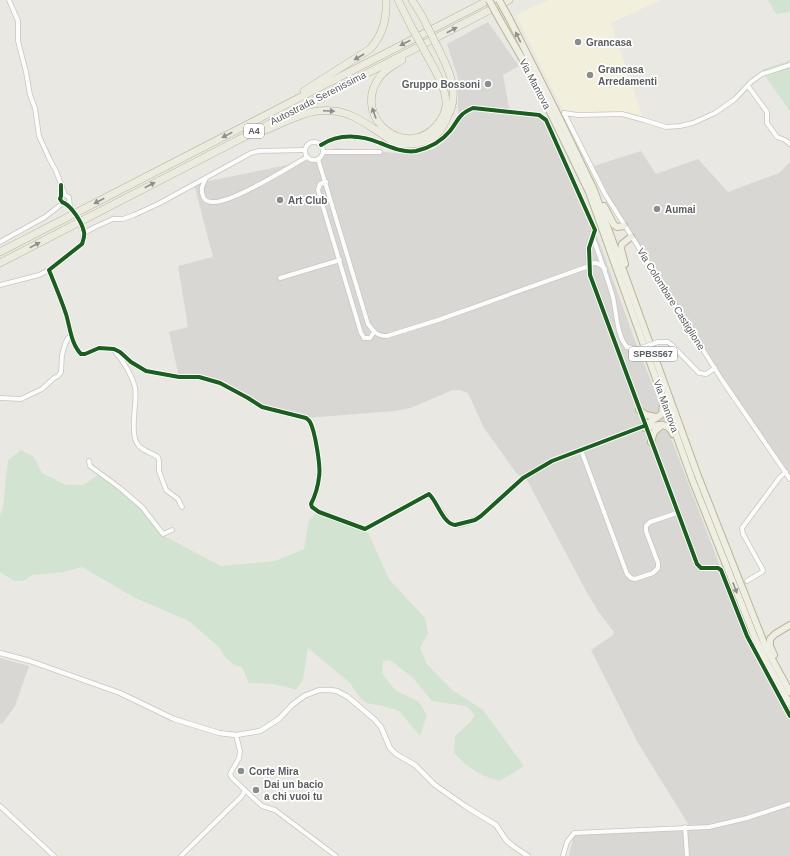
<svg xmlns="http://www.w3.org/2000/svg" width="790" height="856" viewBox="0 0 790 856" font-family="Arial,sans-serif">
<style>
.commercial{fill:#f2efdd}
.industrial{fill:#d9d7d4}
.green{fill:#d2e4d1}
.lines{fill:none;stroke-linecap:round;stroke-linejoin:round}
.minor-tunnel{stroke:#c5c5c2;stroke-width:4;stroke-dasharray:4 2;stroke-linecap:butt}
.minor-casing{stroke:#c6c6c5;stroke-width:5.5}
.tertiary-casing{stroke:#c6c6c5;stroke-width:6}
.trunk-casing{stroke:#bcb495;stroke-width:8}
.motorway-casing{stroke:#bcb495;stroke-width:8}
.minor{stroke:#fcfcfb;stroke-width:4}
.tertiary{stroke:#fcfcfb;stroke-width:4.5}
.trunk{stroke:#eeeee3;stroke-width:6}
.motorway{stroke:#ecebe0;stroke-width:7}
.minor-bridge-casing{stroke:#c6c6c5;stroke-width:5.5;stroke-linecap:butt}
.trunk-bridge-casing{stroke:#bcb495;stroke-width:8;stroke-linecap:butt}
.motorway-bridge-casing{stroke:#bcb495;stroke-width:8;stroke-linecap:butt}
.minor-bridge{stroke:#fcfcfb;stroke-width:4}
.trunk-bridge{stroke:#eeeee3;stroke-width:6}
.motorway-bridge{stroke:#ecebe0;stroke-width:7}
.cycleway-casing{stroke:#fff;stroke-width:6}
.cycleway{stroke:#1b5e20;stroke-width:4}
.oneway{fill:#8d8e8d}
.oneway2{fill:#8e8f8e}
.poi-dot{fill:#8c8d8e;stroke:#fff;stroke-width:1.5}
.labels{text-anchor:middle;dominant-baseline:central;stroke-width:3.5;stroke-linejoin:round;paint-order:stroke}
.shield{fill:#fff;stroke:#8c8d90;stroke-width:1}
.shield-label{font-size:9px;font-weight:bold;fill:#5a5c60}
.poi-label{font-size:10px;font-weight:bold;fill:#5a5c60;stroke:#fff;text-anchor:start}
.street-label{font-size:10px;fill:#5a5c60;stroke:#fff}
</style>
<rect width="100%" height="100%" fill="#e9e8e3"/>
<path class="commercial" d="M548,0H661L611,23L644,120L622,114L564,113L516,15Z"/>
<g class="industrial">
<path d="M488,22L519,66L503,75L509,108L539,115L546,120L595,230L638,349L663,411L666,425L731,595L747,636L790,716V856H569L574,833L690,827L638,743L591,650L613,635L614,632L598,611L585,589L527,480L517,474L484,428L468,393L459,390H453L410,408L395,411L306,418L262,407L220,383L199,377H179L169,332L188,327L178,266L213,257L194,184L307,161L335,148L409,154L434,149L449,137L458,123V78L447,44Z"/>
<path d="M641,151L656,174L698,159L728,192L779,173L790,162V479L722,380L591,167Z"/>
<path d="M0,658L29,666L15,706L2,724L0,723Z"/>
</g>
<g class="green">
<path d="M768,0H790V12L776,14Z"/>
<path d="M790,60V111L761,70Z"/>
<path d="M21,450L34,457L42,473L66,485H83L98,475L111,482L140,505L164,536L221,566L275,561L304,549L309,520L320,509L366,528L389,579L425,618L428,633L420,648L427,664L451,689L483,710L524,766L500,781C479,775 469,769 454,753L455,736L471,721L475,715L466,706L432,701L413,678L390,660L383,661L382,673L395,690L419,702L427,715L420,736L399,711L383,706L366,703L359,697L350,683L308,648L303,679L296,690C280,684 266,683 249,683L242,667L234,665L224,656L219,647L189,621L135,598L82,567L64,572L32,575L23,581H14L0,572V515L3,507L8,460Z"/>
</g>
<g class="lines">
<path class="minor-tunnel" d="M70,207L82,227"/>
<defs>
<g id="minor">
<path d="M9,0L18,21V41L26,72L30,95L35,108L39,136L49,158L56,171L65,195L69,197L70,207"/>
<path d="M748,86L767,112V123L777,137L785,140L790,144"/>
<path d="M564,113L605,194L722,380L790,479"/>
<path d="M564,113L578,115L622,114L644,120L666,127L680,126L693,123L715,113L735,99L751,82L762,74L790,65"/>
<circle cx="314" cy="151" r="9"/>
<path d="M321,145C339,133 361,135 380,143C391,147 403,153 416,151C429,148 441,142 450,131C459,120 457,115 473,108L539,115L546,120L595,230L589,248L590,275L697,564L701,568H718L721,570L747,636L790,716"/>
<path d="M323,152H380"/>
<path d="M318,159L368,324C374,332 377,336 387,336L438,320L589,266C595,260 600,264 605,269"/>
<path d="M206,178C203,184 200,189 203,196C204,200 208,202 212,202C231,204 289,167 307,157"/>
<path d="M326,182L320,184L318,190L361,333L364,338H370L374,332"/>
<path d="M61,187V201L66,203L70,207"/>
<path d="M82,227L84,233L82,244L49,270C55,285 61,299 66,314C70,327 71,344 81,354H85L99,348L114,349L120,352L131,362L146,371L179,377H199L220,383L248,398L262,407L306,418C307,419 309,420 310,422C315,431 321,467 319,477C318,487 315,496 311,504L312,507L319,512L365,529L429,494L450,524C458,528 474,520 481,516L523,478L552,461L644,426"/>
<path d="M84,233L95,227L113,219H123L134,215L160,203L251,153L259,151L305,150"/>
<path d="M593,238C600,257 607,277 613,297C616,310 617,337 627,347L638,349"/>
<path d="M0,242L45,217L63,203"/>
<path d="M280,278L340,260"/>
<path d="M0,285L39,275L49,270"/>
<path d="M658,342H668L672,345L699,373L706,374L715,368"/>
<path d="M114,350C123,361 131,372 135,387C138,403 128,434 139,446C144,451 152,453 158,457L159,461V471L166,490L178,499L182,507"/>
<path d="M0,398L21,399L42,389L54,378L58,376L61,372L62,355L65,344L68,338L72,336"/>
<path d="M581,450L627,574L631,578L635,579L653,573L658,568V563L646,531V526L650,522L677,513"/>
<path d="M89,461L90,466L120,488L142,507L163,534L172,530"/>
<path d="M747,581L762,572L763,570L743,534L742,528L780,477L786,472"/>
<path d="M236,735L240,751L239,758L230,774L232,778L262,806L275,810L336,856"/>
<path d="M0,806L54,856"/>
<path d="M685,827L687,856"/>
<path d="M181,856L242,796L245,790"/>
<path d="M563,856L567,842L574,833L709,827L747,818L790,804"/>
</g>
<path id="tertiary" d="M0,653L30,661L120,693L174,719L219,733L236,735L260,731L279,719L292,705L304,696L319,690H330L337,691L348,697L374,719L381,727L390,748L396,754L415,765L435,785L465,806L496,825L506,840L513,846L528,856"/>
<g id="trunk">
<path d="M509,18L555,109L594,190L698,476L766,648L790,692"/>
<path d="M501,22L534,79L589,192L692,479L755,638L767,663L790,704"/>
<path d="M604,206L614,225L617,227L624,226"/>
<path d="M625,264L621,249L622,244L631,237"/>
<path d="M639,410L646,415L656,417"/>
<path d="M644,426L662,414L663,404"/>
<path d="M645,428C656,425 668,421 673,434"/>
<path d="M651,442L654,432L662,425"/>
<path d="M774,655L770,646V639L775,634L790,625"/>
</g>
<g id="motorway">
<path d="M398,0L410,24"/>
<path d="M412,0L422,16"/>
<path d="M402,60C393,66 382,71 377,81C354,119 406,160 436,126C442,120 447,110 446,101C445,87 436,72 429,59"/>
<path d="M304,91L370,49C383,35 387,19 386,0"/>
<path d="M266,130C287,121 309,108 333,111C351,112 366,124 382,134C386,137 392,142 397,143C409,146 426,143 435,136C441,131 444,125 447,118C460,95 451,74 440,52"/>
<path d="M0,252L489,0"/>
<path d="M0,263L509,0"/>
</g>
</defs>
<use href="#minor" class="minor-casing"/>
<use href="#tertiary" class="tertiary-casing"/>
<use href="#trunk" class="trunk-casing"/>
<use href="#motorway" class="motorway-casing"/>
<use href="#minor" class="minor"/>
<use href="#tertiary" class="tertiary"/>
<use href="#trunk" class="trunk"/>
<use href="#motorway" class="motorway"/>
<defs>
<path id="minor-bridge" d="M638,349L658,342"/>
<g id="trunk-bridge">
<path d="M489,0L501,22"/>
<path d="M499,0L509,18"/>
</g>
<g id="motorway-bridge">
<path d="M422,16L440,52"/>
<path d="M410,24L429,59"/>
</g>
</defs>
<use href="#minor-bridge" class="minor-bridge-casing"/>
<use href="#trunk-bridge" class="trunk-bridge-casing"/>
<use href="#motorway-bridge" class="motorway-bridge-casing"/>
<use href="#minor-bridge" class="minor-bridge"/>
<use href="#trunk-bridge" class="trunk-bridge"/>
<use href="#motorway-bridge" class="motorway-bridge"/>
<defs>
<g id="cycleway">
<path d="M321,145C339,133 361,135 380,143C391,147 403,153 416,151C429,148 441,142 450,131C459,120 457,115 473,108L539,115L546,120L595,230L589,248L590,275L697,564L701,568H718L721,570L747,636L790,716"/>
<path d="M61,185V196L60,199L62,202C71,205 82,222 84,232C85,236 83,241 82,244L49,270C55,285 61,299 66,314C70,327 71,344 81,354H85L99,348L114,349L120,352L131,362L146,371L179,377H199L220,383L248,398L262,407L306,418C307,419 309,420 310,422C315,431 321,467 319,477C318,487 315,496 311,504L312,507L319,512L365,529L429,494C437,501 443,524 455,525L475,520L481,516L523,478L552,461L644,426"/>
</g>
</defs>
<use href="#cycleway" class="cycleway-casing"/>
<use href="#cycleway" class="cycleway"/>
</g>
<defs><path id="oneway-solid" d="M-6-.8H1V-3.2L6.5 0L1 3.2V.8H-6Z"/></defs>
<g class="oneway">
<use href="#oneway-solid" transform="translate(452 30) rotate(-28)"/>
<use href="#oneway-solid" transform="translate(405 43) rotate(153)"/>
<use href="#oneway-solid" transform="translate(359 57) rotate(150)"/>
<use href="#oneway-solid" transform="translate(329 111) rotate(2)"/>
<use href="#oneway-solid" transform="translate(374 113) rotate(-110)"/>
<use href="#oneway-solid" transform="translate(227 135) rotate(153)"/>
<use href="#oneway-solid" transform="translate(150 185) rotate(-28)"/>
<use href="#oneway-solid" transform="translate(99 201) rotate(153)"/>
<use href="#oneway-solid" transform="translate(35 245) rotate(-28)"/>
</g>
<g class="oneway2">
<use href="#oneway-solid" transform="translate(518 37) rotate(-117)"/>
<use href="#oneway-solid" transform="translate(735 588) rotate(69)"/>
</g>
<g class="poi-dot">
<circle cx="578" cy="42" r="4"/>
<circle cx="590" cy="75" r="4"/>
<circle cx="488" cy="84" r="4"/>
<circle cx="280" cy="200" r="4"/>
<circle cx="657" cy="209" r="4"/>
<circle cx="241" cy="771" r="4"/>
<circle cx="256" cy="790" r="4"/>
</g>
<g class="labels">
<g class="shield">
<rect x="244" y="124" width="20" height="14" rx="3"/>
<rect x="629" y="347" width="48" height="14" rx="3"/>
</g>
<g class="shield-label">
<text x="254" y="131">A4</text>
<text x="653" y="354">SPBS567</text>
</g>
<g class="poi-label">
<text x="586" y="42">Grancasa</text>
<text x="598" y="69">Grancasa<tspan x="598" dy="12">Arredamenti</tspan></text>
<text x="480" y="84" text-anchor="end">Gruppo Bossoni</text>
<text x="288" y="200">Art Club</text>
<text x="665" y="209">Aumai</text>
<text x="249" y="771">Corte Mira</text>
<text x="264" y="784">Dai un bacio<tspan x="264" dy="12">a chi vuoi tu</tspan></text>
</g>
<g class="street-label">
<text transform="translate(535 84) rotate(62)">Via Mantova</text>
<text transform="translate(318 98) rotate(-27)">Autostrada Serenissima</text>
<text transform="translate(671 299) rotate(58)">Via Colombare Castiglione</text>
<text transform="translate(666 406) rotate(70)">Via Mantova</text>
</g>
</g>
</svg>
